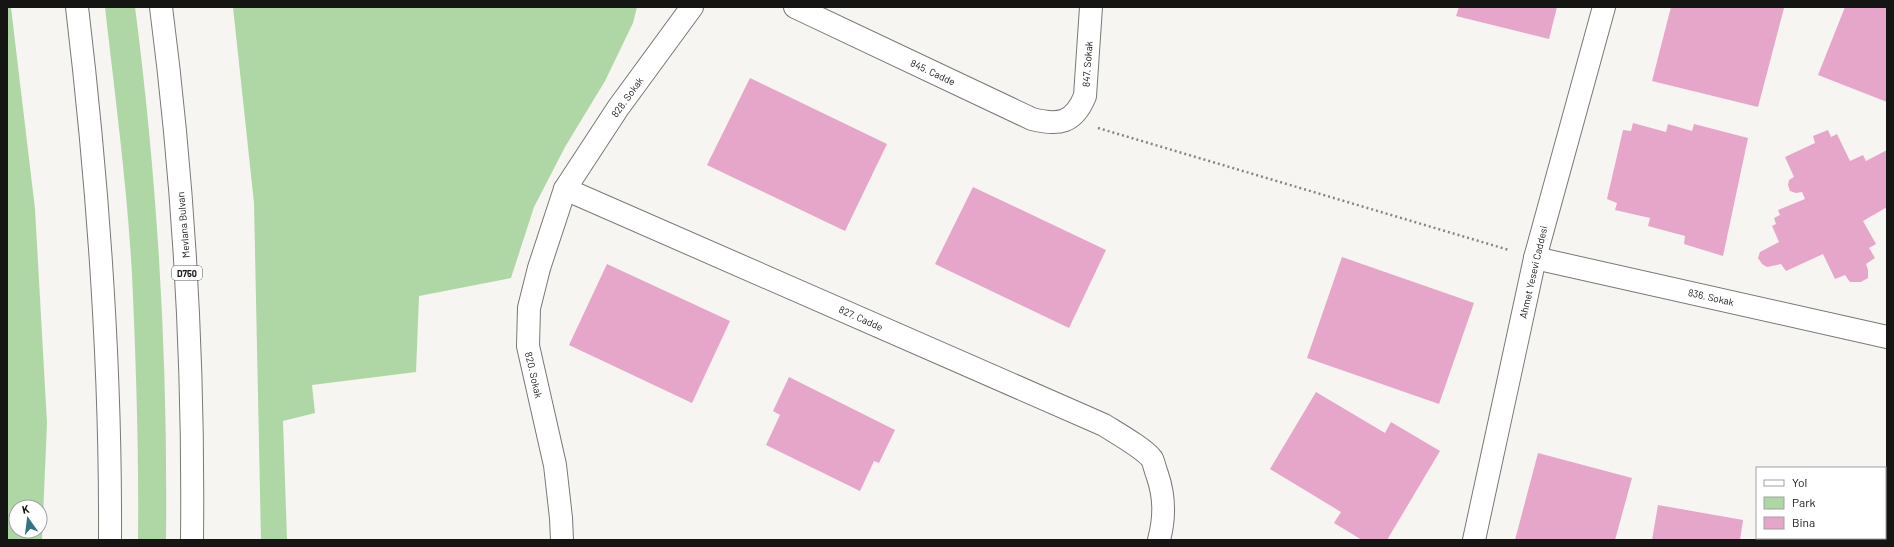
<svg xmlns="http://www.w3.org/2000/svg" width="1894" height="547" viewBox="0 0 1894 547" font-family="Barlow,sans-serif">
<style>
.green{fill:#afd6a5;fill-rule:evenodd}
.building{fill:#e6a6c9}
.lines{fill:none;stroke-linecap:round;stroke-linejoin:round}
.street-casing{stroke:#797875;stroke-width:24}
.secondary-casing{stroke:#797875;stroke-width:24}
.highway-casing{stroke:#797875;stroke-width:24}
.path{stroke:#878683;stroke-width:2.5;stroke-dasharray:2 3;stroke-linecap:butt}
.street{stroke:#fff;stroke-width:22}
.secondary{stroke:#fff;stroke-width:22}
.highway{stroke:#fff;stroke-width:22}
.labels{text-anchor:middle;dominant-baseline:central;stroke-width:3.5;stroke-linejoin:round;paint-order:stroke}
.shield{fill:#fff;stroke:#5b5b5a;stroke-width:1}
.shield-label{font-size:9px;font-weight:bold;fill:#151513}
.street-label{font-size:10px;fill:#151513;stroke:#fff}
</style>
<rect width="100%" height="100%" fill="#f6f5f1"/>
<g class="green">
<path d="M7,7H11L12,16L35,209L47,423L42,540H7ZM16,507H40V531H16Z"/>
<path d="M105,7H135C158,184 168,362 166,540H138C139,451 136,363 132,274C127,185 115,96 105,7Z"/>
<path d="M233,7H637L633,23L605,81L565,147L534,207L511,278L419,296L416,372L312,385L315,413L283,421L287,540H261L254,203Z"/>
</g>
<g class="building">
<path d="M1459,7H1557L1549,39L1456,16Z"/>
<path d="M1671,7L1784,8L1758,107L1652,81Z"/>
<path d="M1845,7H1887V102L1818,75Z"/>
<path d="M750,78L887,144L845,231L707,165Z"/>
<path d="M1633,123L1666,132L1668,124L1692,131L1694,124L1748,138L1723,256L1684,244L1685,236L1648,226L1650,218L1615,210L1617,203L1607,199L1623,130L1631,131Z"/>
<path d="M1828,130L1831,137L1837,134L1850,161L1863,155L1866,161L1887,150V207L1863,221L1876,244L1869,248L1875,258L1866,264L1868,270V278L1861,282H1850L1845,275L1835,279L1823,254L1786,271L1781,264L1767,267L1762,264L1758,258L1760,252L1779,242L1772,226L1776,224L1774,218L1780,215L1778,210L1805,199L1802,192L1796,193L1790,191L1788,185L1789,180L1794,177L1785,157L1815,143L1813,136Z"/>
<path d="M973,187L1106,250L1069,328L935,264Z"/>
<path d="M1342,257L1474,303L1439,404L1307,358Z"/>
<path d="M607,264L730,321L692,403L569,345Z"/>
<path d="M789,377L895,430L879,463L874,461L860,491L766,445L780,415L773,411Z"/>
<path d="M1316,392L1385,433L1391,422L1440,451L1387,540H1362L1334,523L1341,512L1270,469Z"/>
<path d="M1538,453L1632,478L1615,540H1515Z"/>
<path d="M1658,505L1743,520L1740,540H1652Z"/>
<path d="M1775,538H1856L1855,540H1774Z"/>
</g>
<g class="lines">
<defs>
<g id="street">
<path d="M795,7L1032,119C1059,126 1074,123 1085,96L1091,7"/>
<path d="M565,189L1104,425C1115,432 1145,449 1152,459C1154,463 1155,469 1157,474C1165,497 1165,517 1159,540"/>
<path d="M1535,258L1887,337"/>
<path d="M1474,540L1535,258L1604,7"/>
</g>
<path id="secondary" d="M562,540L561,518L555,465L528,346L529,308L539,268L565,189L618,108L692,7"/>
<g id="highway">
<path d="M77,7C98,184 111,362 110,540"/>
<path d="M161,7C184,184 194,362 192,540"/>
</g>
</defs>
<use href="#street" class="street-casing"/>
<use href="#secondary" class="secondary-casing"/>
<use href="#highway" class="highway-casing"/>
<path class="path" d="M1098,128L1509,250"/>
<use href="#street" class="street"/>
<use href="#secondary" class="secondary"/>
<use href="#highway" class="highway"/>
</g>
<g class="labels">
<rect class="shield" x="172" y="266" width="30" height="14" rx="3"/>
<g class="shield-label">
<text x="187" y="273">D750</text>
</g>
<g class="street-label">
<text transform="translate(1087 64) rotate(-86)">847. Sokak</text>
<text transform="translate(933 72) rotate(25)">845. Cadde</text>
<text transform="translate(627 97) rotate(-54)">828. Sokak</text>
<text transform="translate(183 225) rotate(-95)">Mevlana Bulvarı</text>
<text transform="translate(1533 272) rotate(-77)">Ahmet Yesevi Caddesi</text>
<text transform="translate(1711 297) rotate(13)">836. Sokak</text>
<text transform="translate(861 318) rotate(24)">827. Cadde</text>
<text transform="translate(534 375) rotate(77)">820. Sokak</text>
</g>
</g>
<rect width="1894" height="547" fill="none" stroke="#151513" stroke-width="16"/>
<rect x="1756" y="467" width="130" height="72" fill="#ffffff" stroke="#a1a1a1"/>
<rect x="1764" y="480" width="20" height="6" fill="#ffffff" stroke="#a1a1a1"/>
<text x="1792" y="487" font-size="12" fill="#151513">Yol</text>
<rect x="1764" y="497" width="20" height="12" fill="#afd6a5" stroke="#a1a1a1"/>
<text x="1792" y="507" font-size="12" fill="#151513">Park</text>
<rect x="1764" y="517" width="20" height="12" fill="#e6a6c9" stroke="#a1a1a1"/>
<text x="1792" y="527" font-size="12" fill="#151513">Bina</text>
<g transform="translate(28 519) rotate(346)"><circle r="19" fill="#ffffff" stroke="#a1a1a1"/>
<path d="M0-3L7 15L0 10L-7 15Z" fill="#317385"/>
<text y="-6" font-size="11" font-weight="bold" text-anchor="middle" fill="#151513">K</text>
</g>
</svg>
